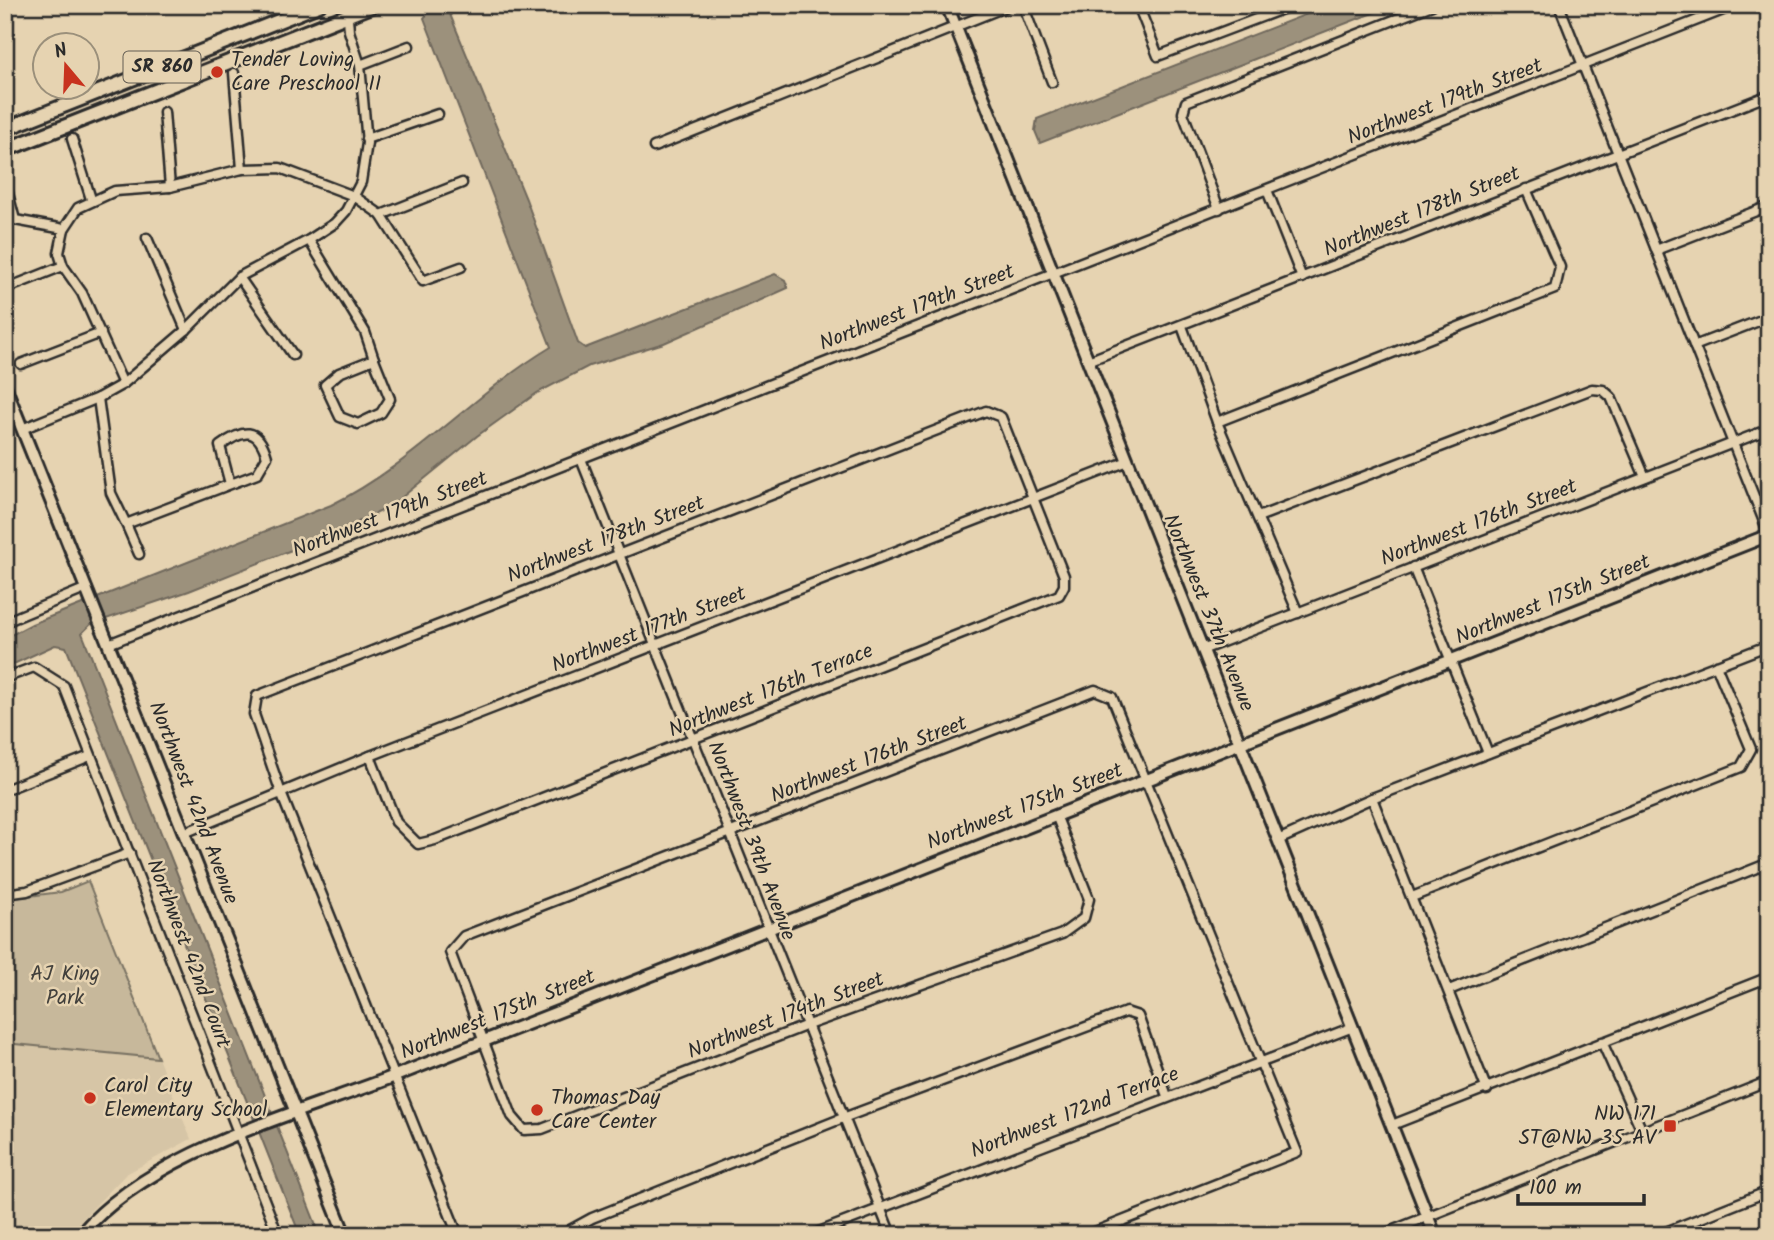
<svg xmlns="http://www.w3.org/2000/svg" width="1774" height="1240" viewBox="0 0 1774 1240" font-family="Kalam,sans-serif">
<style>
.built{fill:#d6c5a6}
.green{fill:#c7b89b;stroke:#797263;stroke-width:2}
.water{fill:#9c917c;stroke:#6f685c;stroke-width:2}
.lines{fill:none;stroke-linecap:round;stroke-linejoin:round}
.street-casing{stroke:#2b2b2b;stroke-width:13}
.secondary-casing{stroke:#2b2b2b;stroke-width:16}
.primary-casing{stroke:#2b2b2b;stroke-width:18}
.street{stroke:#e6d3b1;stroke-width:8}
.secondary{stroke:#e6d3b1;stroke-width:10}
.primary{stroke:#e6d3b1;stroke-width:12}
.poi-dot{fill:#c8321e;stroke:#e6d3b1;stroke-width:2.5}
.labels{text-anchor:middle;dominant-baseline:central;stroke-width:5;stroke-linejoin:round;paint-order:stroke}
.shield{fill:#e6d3b1;stroke:#635d53;stroke-width:2}
.shield-label{font-size:19px;font-weight:bold;fill:#2b2b2b}
.poi-label{font-size:21px;fill:#2b2b2b;stroke:#e6d3b1;text-anchor:start}
.street-label{font-size:21px;fill:#2b2b2b;stroke:#e6d3b1}
.park-label{font-size:21px;fill:#42403c;stroke:#e6d3b1}
</style>
<rect width="100%" height="100%" fill="#e6d3b1"/>
<filter id="ink" filterUnits="userSpaceOnUse"><feTurbulence type="fractalNoise" baseFrequency=".0143" numOctaves="2"/><feDisplacementMap in="SourceGraphic" scale="14" xChannelSelector="R" yChannelSelector="G"/><feConvolveMatrix kernelMatrix="1 2 1 2 8 2 1 2 1" color-interpolation-filters="sRGB"/></filter>
<g filter="url(#ink)">
<path class="built" d="M5,1043L158,1058L191,1139L126,1174L67,1235H5Z"/>
<path class="green" d="M88,881L158,1058L5,1043V899L61,892Z"/>
<g class="water">
<path d="M1330,5H1393L1040,143L1035,131L1037,119Z"/>
<path d="M433,7H447L526,199L578,343L585,348L775,274L785,280L788,288L664,343L589,366L537,393L477,436L390,507L339,531L189,591L91,624L82,633L320,1235H300L66,647L55,645L5,668V638L32,624L331,505C413,465 473,394 551,347L424,18Z"/>
</g>
<g class="lines">
<defs>
<g id="street">
<path d="M1023,5L1052,82"/>
<path d="M1138,5L1158,56L1293,5"/>
<path d="M1559,5L1769,534"/>
<path d="M360,65L409,46"/>
<path d="M234,73L242,169"/>
<path d="M164,112L170,187"/>
<path d="M72,139L91,199"/>
<path d="M366,139L438,114"/>
<path d="M654,147L1010,5"/>
<path d="M5,182L15,220L64,229"/>
<path d="M1267,190L1302,278"/>
<path d="M1219,209L1183,113L1186,102L1432,5"/>
<path d="M381,215L462,183"/>
<path d="M147,238L186,330"/>
<path d="M309,240L365,332L374,359"/>
<path d="M1656,250L1769,206"/>
<path d="M239,277L293,355"/>
<path d="M5,289L63,266"/>
<path d="M1182,326L1217,422L1298,613"/>
<path d="M1694,346L1769,317"/>
<path d="M374,359L390,399L381,413L358,424L340,417L325,385L339,373Z"/>
<path d="M1088,361L1769,95"/>
<path d="M21,364L101,333"/>
<path d="M123,384L82,293L63,266L59,253L64,229L78,208L115,191L170,187L242,169L280,168L354,196L381,215L423,281L461,267"/>
<path d="M98,398L111,493L126,524L257,474L267,457C258,426 243,429 220,446L230,484"/>
<path d="M1217,422L1555,289L1560,267L1526,189"/>
<path d="M22,429L98,398L123,384L186,330L239,277L309,240L335,223L346,211L361,182L367,143L360,65L349,31L347,5"/>
<path d="M581,459L891,1235"/>
<path d="M1258,517L1592,389L1603,390L1611,397L1645,477"/>
<path d="M126,524L139,554"/>
<path d="M1413,567L1488,753"/>
<path d="M5,622L87,588"/>
<path d="M111,643L1736,5"/>
<path d="M1202,650L1769,429"/>
<path d="M5,678L34,667L64,686L278,1235"/>
<path d="M370,756L396,822L418,844L435,840L1059,595L1064,586V576L1001,417L986,411L257,696L254,714L281,793L458,1235"/>
<path d="M5,790L90,756"/>
<path d="M1372,798L1487,1090"/>
<path d="M1056,815L1089,899L1084,918L1062,934L805,1026L542,1129L524,1130L512,1116L450,952L464,936L1095,690L1112,697L1297,1152L1087,1235"/>
<path d="M184,833L370,756L1128,461"/>
<path d="M1278,840L1372,798L1769,645"/>
<path d="M5,894L27,891L130,853"/>
<path d="M1412,897L1741,767L1751,749L1716,665"/>
<path d="M1449,990L1769,863"/>
<path d="M1602,1042L1642,1131"/>
<path d="M1392,1125L1769,977"/>
<path d="M569,1235L570,1230L592,1218L843,1118L1126,1012L1138,1016L1167,1096"/>
<path d="M811,1235L1353,1027"/>
<path d="M1381,1235L1769,1081"/>
<path d="M1658,1235L1769,1191"/>
</g>
<g id="secondary">
<path d="M947,5L1435,1235"/>
<path d="M5,386L345,1235"/>
<path d="M80,1235C151,1151 294,1115 395,1076L1769,535"/>
</g>
<g id="primary">
<path d="M5,129L319,5"/>
<path d="M5,150L374,5"/>
</g>
</defs>
<use href="#street" class="street-casing"/>
<use href="#secondary" class="secondary-casing"/>
<use href="#primary" class="primary-casing"/>
<use href="#street" class="street"/>
<use href="#secondary" class="secondary"/>
<use href="#primary" class="primary"/>
</g>
</g>
<g class="poi-dot">
<circle cx="217" cy="72" r="7"/>
<circle cx="90" cy="1098" r="7"/>
<circle cx="537" cy="1110" r="7"/>
<rect x="1663" y="1119" width="14" height="14" rx="3.5"/>
</g>
<g class="labels">
<rect class="shield" x="123.5" y="51.5" width="77" height="31" rx="5"/>
<g class="shield-label">
<text x="162" y="67">SR 860</text>
</g>
<g class="poi-label">
<text x="231" y="60">Tender Loving<tspan x="231" dy="24">Care Preschool II</tspan></text>
<text x="104" y="1086">Carol City<tspan x="104" dy="24">Elementary School</tspan></text>
<text x="551" y="1098">Thomas Day<tspan x="551" dy="24">Care Center</tspan></text>
<text x="1656" y="1114" text-anchor="end">NW 171<tspan x="1656" dy="24">ST@NW 35 AV</tspan></text>
</g>
<g class="street-label">
<text transform="translate(1445 102) rotate(-21)">Northwest 179th Street</text>
<text transform="translate(1422 212) rotate(-22)">Northwest 178th Street</text>
<text transform="translate(917 308) rotate(-21)">Northwest 179th Street</text>
<text transform="translate(390 515) rotate(-21)">Northwest 179th Street</text>
<text transform="translate(1479 523) rotate(-21)">Northwest 176th Street</text>
<text transform="translate(606 540) rotate(-21)">Northwest 178th Street</text>
<text transform="translate(1553 600) rotate(-22)">Northwest 175th Street</text>
<text transform="translate(1208 613) rotate(68)">Northwest 37th Avenue</text>
<text transform="translate(649 630) rotate(-21)">Northwest 177th Street</text>
<text transform="translate(771 691) rotate(-22)">Northwest 176th Terrace</text>
<text transform="translate(869 760) rotate(-21)">Northwest 176th Street</text>
<text transform="translate(193 803) rotate(69)">Northwest 42nd Avenue</text>
<text transform="translate(1025 807) rotate(-21)">Northwest 175th Street</text>
<text transform="translate(751 841) rotate(69)">Northwest 39th Avenue</text>
<text transform="translate(188 954) rotate(69)">Northwest 42nd Court</text>
<text transform="translate(498 1015) rotate(-22)">Northwest 175th Street</text>
<text transform="translate(786 1016) rotate(-21)">Northwest 174th Street</text>
<text transform="translate(1075 1113) rotate(-21)">Northwest 172nd Terrace</text>
</g>
<g class="park-label">
<text x="65" y="974">AJ King<tspan x="65" dy="24">Park</tspan></text>
</g>
</g>
<rect width="1774" height="1240" fill="none" stroke="#e6d3b1" stroke-width="28"/>
<rect x="14" y="14" width="1746" height="1212" fill="none" stroke="#2b2b2b" stroke-width="2.5" filter="url(#ink)"/>
<g transform="translate(66 66) rotate(341)"><circle r="33" fill="#e6d3b1" stroke="#9b907b" stroke-width="2"/>
<path d="M0-5L12 26L0 18L-12 26Z" fill="#c8321e"/>
<text y="-10" font-size="19" font-weight="bold" text-anchor="middle" fill="#2b2b2b">N</text>
</g>
<path d="M1518 1194v10h126v-10" fill="none" stroke="#2b2b2b" stroke-width="3.5"/>
<text x="1529" y="1194" font-size="21" fill="#2b2b2b" stroke="#e6d3b1" stroke-width="5" paint-order="stroke">100 m</text>
</svg>
